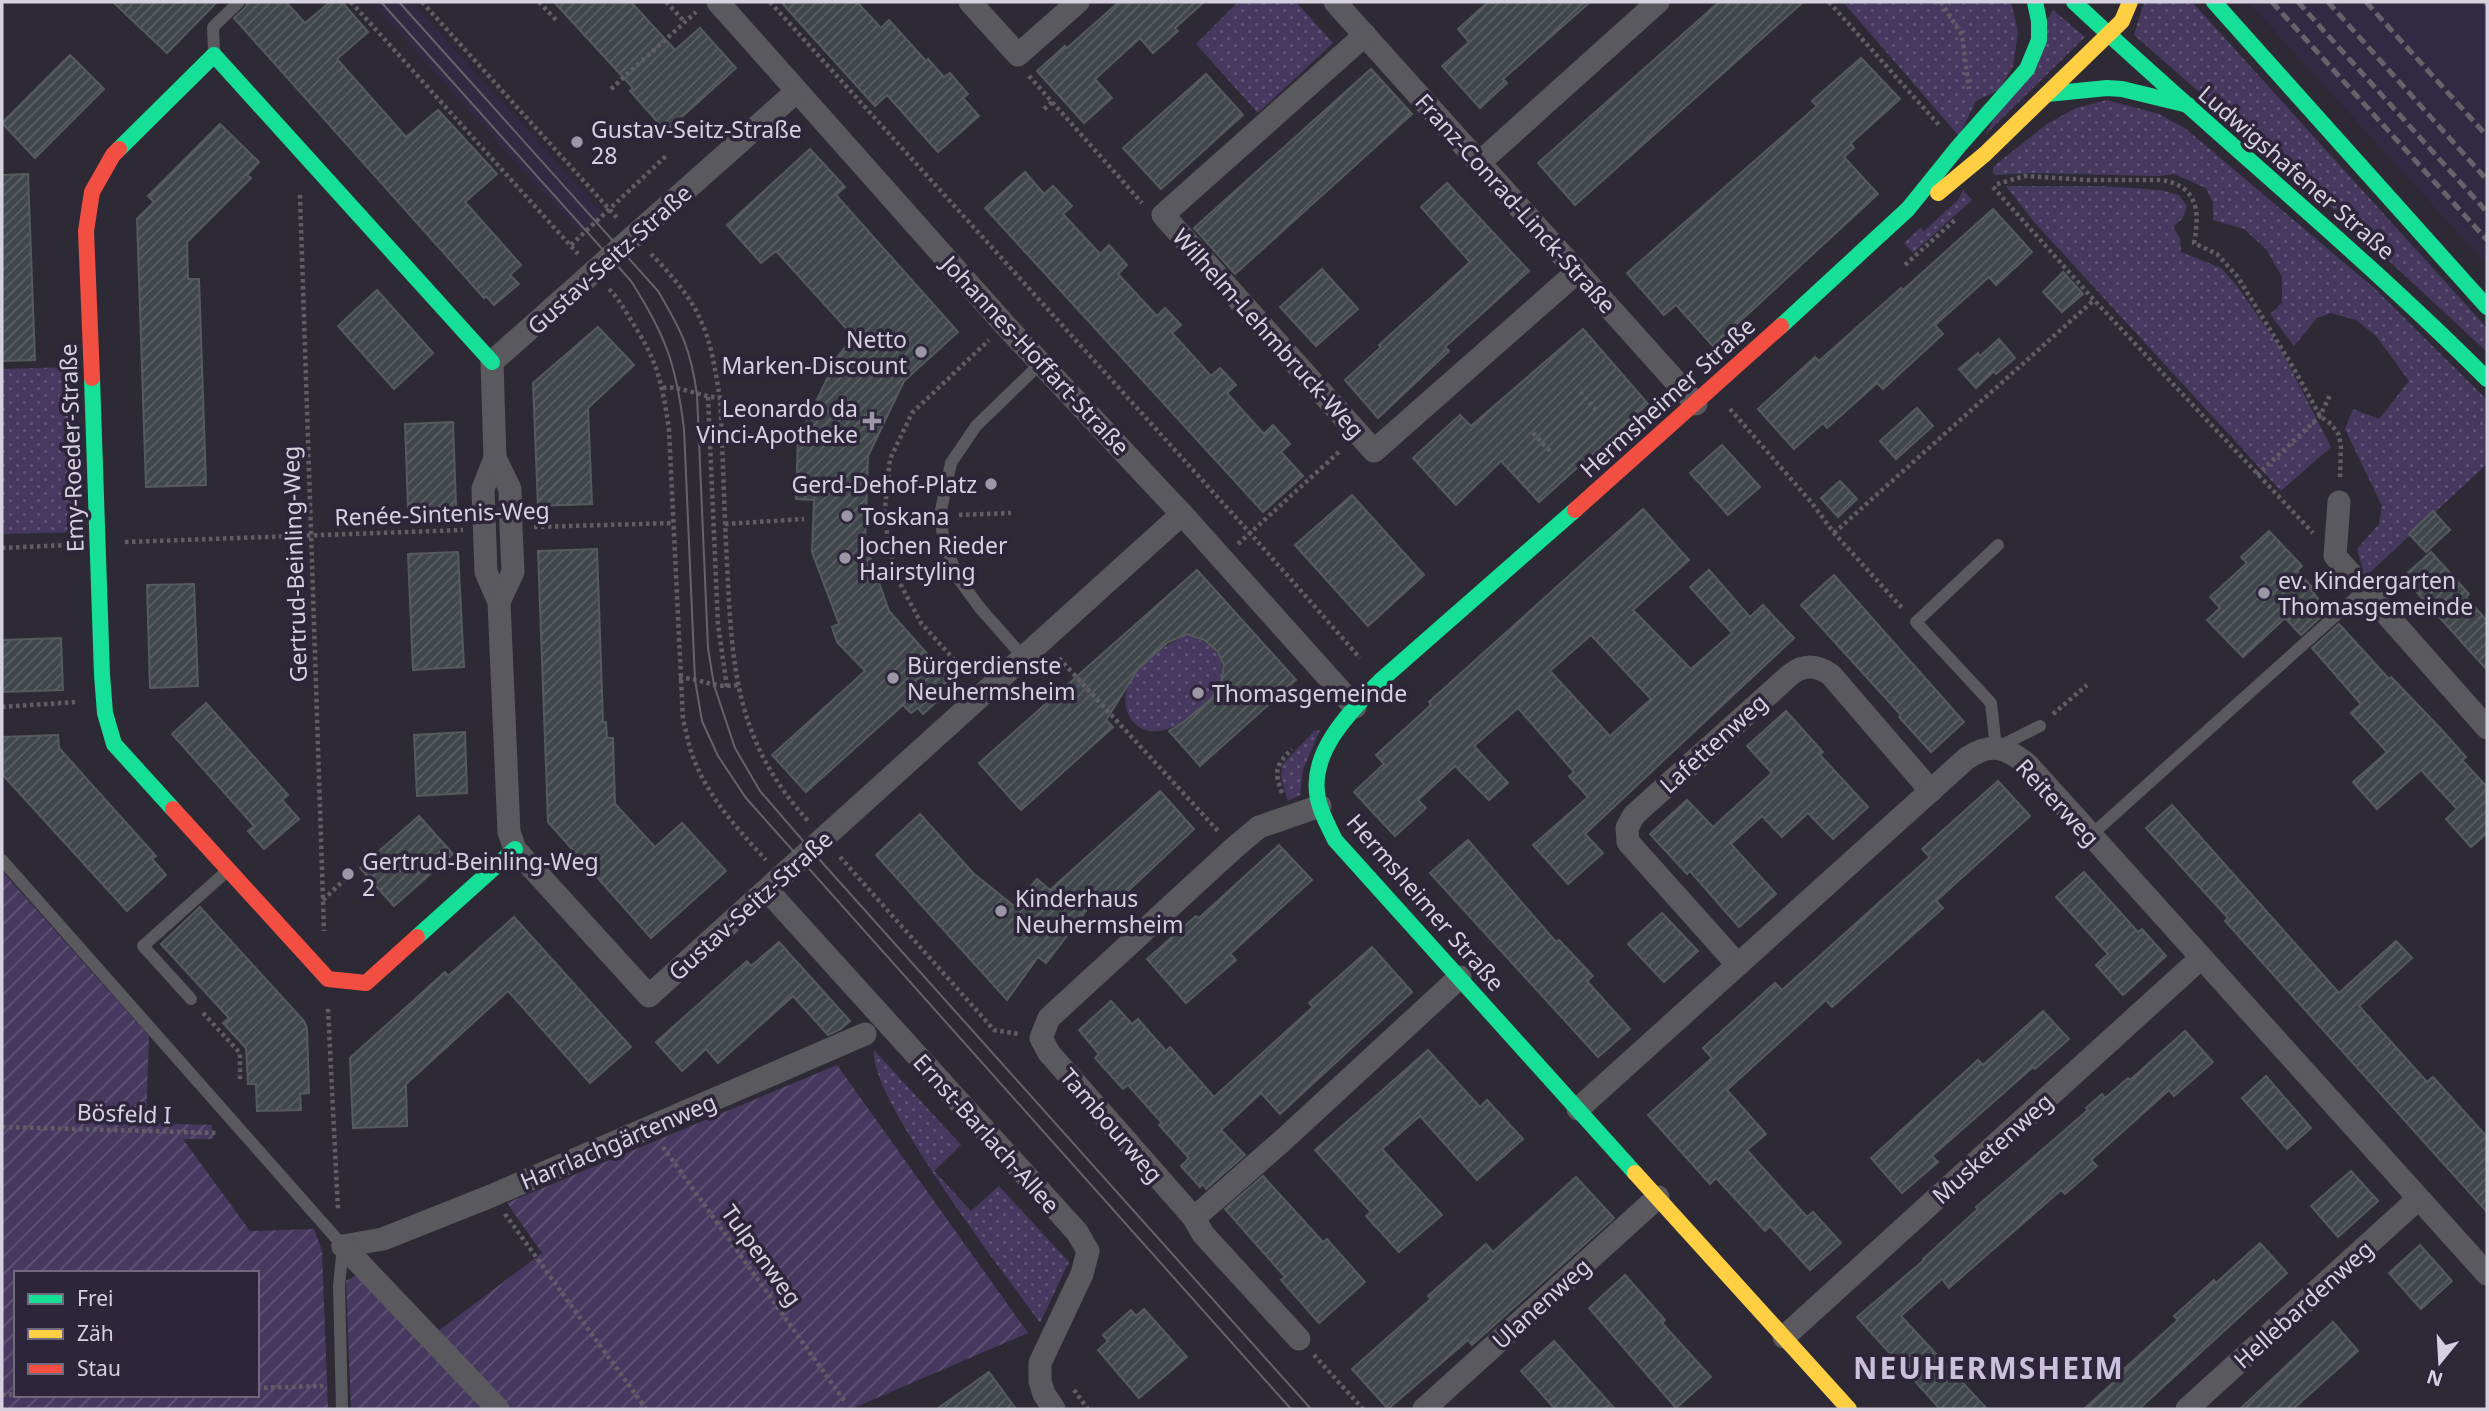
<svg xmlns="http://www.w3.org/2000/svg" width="2489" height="1411" viewBox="0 0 2489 1411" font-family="'Noto Sans',sans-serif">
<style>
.built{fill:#322942}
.grass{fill:url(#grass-dots)}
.garden{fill:url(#garden-furrows);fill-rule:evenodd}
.building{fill:url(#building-hatch);stroke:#565a5d;stroke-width:2;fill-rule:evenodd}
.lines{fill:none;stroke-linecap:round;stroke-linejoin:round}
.path{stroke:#605e64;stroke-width:4.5;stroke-dasharray:3.5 3.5;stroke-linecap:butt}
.lane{stroke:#5a595d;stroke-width:12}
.street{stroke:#5a595d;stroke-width:23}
.fast{stroke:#16e098;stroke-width:16}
.slow{stroke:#ffcf43;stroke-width:16}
.jam{stroke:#f24e42;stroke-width:16}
.tram{stroke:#65636a;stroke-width:2}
.rail{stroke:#65636a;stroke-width:5;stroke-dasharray:10 5;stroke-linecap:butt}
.poi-dot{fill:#9b97a4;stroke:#2d253a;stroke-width:2.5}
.labels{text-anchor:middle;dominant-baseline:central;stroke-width:7;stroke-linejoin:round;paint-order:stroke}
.poi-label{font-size:23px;fill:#d6d1df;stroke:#2d253a;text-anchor:start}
.street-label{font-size:23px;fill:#d6d1df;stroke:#2d253a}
.district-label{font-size:30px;font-weight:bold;letter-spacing:2px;fill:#cac1dc;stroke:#2d253a}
</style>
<defs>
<pattern id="grass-dots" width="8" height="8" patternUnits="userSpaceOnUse" patternTransform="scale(1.75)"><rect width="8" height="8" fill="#473860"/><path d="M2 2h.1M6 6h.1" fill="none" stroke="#615476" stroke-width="1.8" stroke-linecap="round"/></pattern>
<pattern id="garden-furrows" width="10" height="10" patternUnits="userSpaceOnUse" patternTransform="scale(1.75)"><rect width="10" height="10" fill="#473860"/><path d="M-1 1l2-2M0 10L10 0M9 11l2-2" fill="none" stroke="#615476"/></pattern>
<pattern id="building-hatch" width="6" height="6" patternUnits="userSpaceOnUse" patternTransform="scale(1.75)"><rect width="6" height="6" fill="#40474b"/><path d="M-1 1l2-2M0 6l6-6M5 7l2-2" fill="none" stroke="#5b6064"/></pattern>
</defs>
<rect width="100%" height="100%" fill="#2e2a35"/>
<g class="built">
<path d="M371,2H412L602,212L580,233Z"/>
<path d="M2248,2H2487V265Z"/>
</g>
<g class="grass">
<path d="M1238,2H1296L1333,43L1258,113L1196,44Z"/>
<path d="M1843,2H2011L2018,32L2013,66L1999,90L1976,101L1959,136Z"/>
<path d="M2144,2H2192L2487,328V352L2331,207L2134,35Z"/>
<path d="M2053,10L2085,37L1985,135Z"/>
<path d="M2107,100L2159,114L2186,129L2374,288L2487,400V464L2365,577L2357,549L2379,524L2382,506L2345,429L2353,409L2379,419L2409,381L2376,336L2356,320L2331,313L2317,318L2294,346L2270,314L2282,303V277L2266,249L2244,229L2213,220V202L2206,188L2174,174L2159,176L2029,173L1996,175L1993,173V167L2047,124L2076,108Z"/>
<path d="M2006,186H2103L2160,190L2179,195L2187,206L2183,218L2173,227L2180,238L2181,252L2221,268L2237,286L2279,346L2331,447L2281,491L2034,222Z"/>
<path d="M1963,190L1972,200L1913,253L1904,243L1920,228L1924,231L1958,200Z"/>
<path d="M75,367L81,532L2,534V369Z"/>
<path d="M1187,635C1266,659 1192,735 1152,731C1141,730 1132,724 1128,713C1114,679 1161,646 1187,635Z"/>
<path d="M1320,730L1303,770L1300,795L1288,801L1281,778L1282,765L1314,731Z"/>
<path d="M874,1050L961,1145L934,1171L971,1211L999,1186L1069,1262L1040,1323C1007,1276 868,1097 874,1050Z"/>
</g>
<g class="garden">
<path d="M2,871L149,1036L146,1123L212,1125L213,1139H183L250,1231L314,1229L322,1251L328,1409H2ZM16,1273H257V1395H16Z"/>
<path d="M837,1065L1028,1333L851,1409H351L346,1281L359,1274L425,1341L542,1253L507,1203Z"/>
</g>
<g class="building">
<path d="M113,2H217L167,53Z"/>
<path d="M248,2H286L305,23L330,2H342L368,32L337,59L368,94L406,137L438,110L497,174L465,202L521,265L510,275L519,284L494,305L486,296L484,298L234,18L245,8Z"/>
<path d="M554,2H631L675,50L700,28L736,68L666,131L630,91L633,88Z"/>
<path d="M781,2H857L881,28L889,20L926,61L928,59L944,77L950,73L968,94L963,98L979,116L938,152L887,95L875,106Z"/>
<path d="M1119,2H1204L1175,28L1178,31L1153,53L1140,38L1095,79L1112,98L1084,123L1037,71L1065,46L1067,48Z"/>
<path d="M1488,2H1590L1503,79L1507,83L1480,108L1442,66L1469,42L1458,29Z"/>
<path d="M1719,2H1803L1575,205L1538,163Z"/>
<path d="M70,55L104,89L35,158L2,123Z"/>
<path d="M1861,58L1900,99L1851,143L1854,148L1844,157L1878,194L1713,346L1676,305L1664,315L1627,273L1817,106L1812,101Z"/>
<path d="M1371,69L1412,114L1235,274L1194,228Z"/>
<path d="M1206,74L1243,115L1161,189L1123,148Z"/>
<path d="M220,124L259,162L247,175L251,178L187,242L188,279H199L206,485L146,487L137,219L154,202L148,196Z"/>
<path d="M810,149L845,187L836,195L958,332L904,381L868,456L865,543L889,611L955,685L923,714L918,708L911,713L903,705L806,792L772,755L865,671L837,642L832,627L839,624L812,552L814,500L796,499L798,439L838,356L854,337L776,251L761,263L727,225Z"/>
<path d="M1025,172L1044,194L1053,186L1072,206L1063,214L1100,254L1109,245L1127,265L1118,274L1157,316L1165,308L1181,325L1172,333L1194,357L1211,376L1220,368L1236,385L1227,393L1244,412L1264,434L1273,425L1290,444L1281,452L1303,476L1263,512L985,208Z"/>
<path d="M28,174L35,360L2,361V175Z"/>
<path d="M1447,183L1529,271L1445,347L1449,351L1378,418L1345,380L1381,347L1379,345L1470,262L1421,207Z"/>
<path d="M1993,209L2032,252L1996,285L1989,277L1935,325L1943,334L1883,389L1877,383L1827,428L1823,423L1794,449L1758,409L1815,357L1819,361L1901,288L1903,290Z"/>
<path d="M1322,269L1358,309L1316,346L1280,307Z"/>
<path d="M2063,272L2083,294L2062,312L2043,292Z"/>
<path d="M377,290L433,353L394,389L338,326Z"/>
<path d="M598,327L634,365L588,408L592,504L538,506L533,383Z"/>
<path d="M1583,329L1648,404L1539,502L1501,461L1456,505L1413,458L1460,415L1471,426Z"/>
<path d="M1999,339L2015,358L1996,374L1994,371L1976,388L1959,369L1978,353L1980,356Z"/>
<path d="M1917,408L1933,426L1896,459L1880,441Z"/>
<path d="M453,422L456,506L408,508L405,424Z"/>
<path d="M1722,445L1760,487L1728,515L1690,473Z"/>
<path d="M1840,481L1857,499L1838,517L1821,498Z"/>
<path d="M1352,495L1424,575L1368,626L1295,545Z"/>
<path d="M1643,509L1689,560L1633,610L1691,669L1732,633L1690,587L1709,570L1750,617L1763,605L1794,638L1585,834L1603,853L1568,884L1533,845L1588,797L1569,776L1574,772L1518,708L1474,746L1508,783L1489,800L1455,766L1418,800L1426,808L1395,836L1354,792L1384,764L1376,755L1431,705L1429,702ZM1591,635L1651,699L1610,736L1550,671Z"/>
<path d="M2433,511L2450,530L2426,552L2409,534Z"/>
<path d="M2269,531L2302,566L2297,571L2312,587L2310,588L2327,611L2301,635L2285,618L2243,657L2207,620L2220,608L2210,597L2247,563L2241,557Z"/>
<path d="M597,549L603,722H606L607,738H613L615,804L655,847L682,823L726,871L651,938L548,822L538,551Z"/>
<path d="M458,552L464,667L413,670L408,554Z"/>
<path d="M2431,552L2469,594L2466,597L2487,621V670L2403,577Z"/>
<path d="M1197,570L1296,680L1200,766L1169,731L1185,721L1211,699L1221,683L1224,665L1217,651L1204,640L1187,634L1168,642L1138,669L1106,720L1113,727L1021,810L979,763Z"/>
<path d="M1834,575L1964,722L1931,752L1899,717L1901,715L1801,605Z"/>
<path d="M194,584L198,686L150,688L147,585Z"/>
<path d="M2339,624L2389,679L2391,677L2441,729L2466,757L2462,760L2487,787V833L2471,847L2446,819L2457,809L2421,770L2377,809L2353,782L2387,752L2351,713L2361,704L2312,648Z"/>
<path d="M61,638L63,690L2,692V640Z"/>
<path d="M206,703L288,795L282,800L299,819L264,849L248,831L254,826L172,734Z"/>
<path d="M1786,711L1823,752L1820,755L1868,807L1833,839L1808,813L1782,837L1762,816L1731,844L1776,894L1739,927L1690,871L1687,874L1650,834L1687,800L1713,827L1772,773L1747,746Z"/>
<path d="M465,732L467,793L417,796L414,735Z"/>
<path d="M58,735L59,748L156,856L152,859L166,875L127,911L2,774V737Z"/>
<path d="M1998,781L2030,816L1936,901L1943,908L1832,1007L1826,1000L1727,1090L1766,1134L1747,1150L1807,1217L1813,1212L1841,1243L1810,1270L1770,1226L1765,1231L1716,1178L1710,1184L1648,1115L1712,1058L1703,1048L1775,983L1782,990L1893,890L1930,857L1922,849Z"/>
<path d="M1160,791L1194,829L1111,907L1099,894L1046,963L1038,957L1007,1000L876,855L920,814L973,873L1014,906L1037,879L1050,890Z"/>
<path d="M2172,805L2339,993L2396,941L2412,958L2359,1006L2427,1082L2433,1077L2487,1137V1212L2225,921L2228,918L2146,828Z"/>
<path d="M419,816L453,854L394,906L360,868Z"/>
<path d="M1468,840L1556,942L1559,940L1593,976L1587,981L1630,1029L1598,1057L1430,873Z"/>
<path d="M1279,845L1312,880L1230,954L1236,960L1186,1003L1147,959L1196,916L1199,918Z"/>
<path d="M2084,872L2138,932L2142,929L2166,956L2123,995L2096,965L2108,954L2056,897Z"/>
<path d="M200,907L304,1021L307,1028L309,1093L300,1094L301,1110L257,1111L256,1084H248L246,1048L223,1023L229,1018L161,944Z"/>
<path d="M1662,913L1698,951L1664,982L1628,944Z"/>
<path d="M514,917L631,1047L590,1083L508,991L406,1084L407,1126L353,1128L350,1058L445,972L448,976Z"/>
<path d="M779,942L850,1021L841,1029L828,1035L793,996L718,1063L706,1049L682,1071L656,1042L747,961L751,966Z"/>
<path d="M1372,947L1412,992L1280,1114L1261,1093L1221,1130L1245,1155L1206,1189L1203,1184L1200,1187L1181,1166L1189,1158L1159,1125L1162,1123L1128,1085L1123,1089L1095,1058L1099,1054L1079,1030L1111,1001L1132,1024L1138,1019L1166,1051L1170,1047L1214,1097L1313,1007L1309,1003Z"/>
<path d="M2043,1011L2069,1039L2035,1069L2033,1067L1932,1156L1938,1162L1902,1193L1871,1158L1978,1060L1983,1065Z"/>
<path d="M2185,1031L2213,1062L2174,1096L2169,1090L2091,1160L2097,1166L2065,1194L2061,1190L1949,1288L1942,1279L1901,1316L1987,1409H1940L1857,1317L1924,1260L1923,1259L1978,1209L1976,1207L2088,1110L2086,1108L2102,1094L2105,1098L2128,1078L2130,1080Z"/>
<path d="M1428,1050L1480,1107L1487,1100L1523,1139L1477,1180L1420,1116L1382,1149L1442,1215L1399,1252L1366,1216L1371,1212L1315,1150Z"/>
<path d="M2266,1076L2311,1128L2287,1149L2242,1098Z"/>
<path d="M2351,1171L2378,1201L2338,1237L2311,1206Z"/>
<path d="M1263,1176L1323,1242L1327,1239L1365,1282L1319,1323L1281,1280L1285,1277L1225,1209Z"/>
<path d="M1576,1177L1614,1218L1472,1345L1468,1340L1388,1409L1352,1369L1431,1299L1428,1296L1486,1244L1493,1252Z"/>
<path d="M2260,1243L2287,1273L2139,1409H2084L2126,1371L2124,1369L2178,1320L2174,1316L2214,1280L2216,1283Z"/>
<path d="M2420,1245L2452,1281L2421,1309L2389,1273Z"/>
<path d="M1625,1275L1665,1320L1662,1323L1711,1377L1676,1408L1589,1308Z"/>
<path d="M1144,1309L1187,1357L1139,1398L1098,1350L1108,1341L1103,1335L1131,1310L1136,1316Z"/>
<path d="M2333,1322L2358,1351L2293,1409H2240Z"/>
<path d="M1554,1341L1615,1409H1555L1521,1371Z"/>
<path d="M989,1372L1016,1409H937Z"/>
</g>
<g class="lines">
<g class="path">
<path d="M351,2L578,254"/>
<path d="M422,2L619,220"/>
<path d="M539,2L557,21"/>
<path d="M666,2L685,22"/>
<path d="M770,2L1250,533L1360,658"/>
<path d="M1829,2L1939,125"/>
<path d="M1941,2L1962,35L1969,89"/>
<path d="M2485,2L2487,5"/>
<path d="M1029,76L1142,203"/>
<path d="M611,89L696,12"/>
<path d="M1044,109L1052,102"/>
<path d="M1997,184L2025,176L2087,180H2161C2198,186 2200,211 2194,243L2217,254L2237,276L2293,367L2320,416L2331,424L2339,435L2341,447L2340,478"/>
<path d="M1993,187L2094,300L2313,533"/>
<path d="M300,195L324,931"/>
<path d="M571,245L666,156"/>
<path d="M651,254C668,271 691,297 700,319C712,343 715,371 720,398C723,453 724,508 727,563C732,667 735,741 809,822"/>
<path d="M1905,265L1956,219"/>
<path d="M609,289C617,297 623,307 629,317C657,360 662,380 669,430L683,720C687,734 689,749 695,762C710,799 739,831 766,860"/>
<path d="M663,388C679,385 701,397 720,398"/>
<path d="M1580,392L1596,410"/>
<path d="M708,397L718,625L727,687"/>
<path d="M1730,409L1811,502L1834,533L1903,609"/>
<path d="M1533,433L1551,452"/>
<path d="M2257,475L2320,416L2330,395"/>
<path d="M959,515L1011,513"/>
<path d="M867,517L922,516"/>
<path d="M725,524L804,519"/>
<path d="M534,527L673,523"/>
<path d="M1834,533L2094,300"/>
<path d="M125,542L463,530"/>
<path d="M1238,544L1340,451"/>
<path d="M2,548L67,545"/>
<path d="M1059,658L1219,832"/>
<path d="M969,676L921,623L895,574L884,517L890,459L912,413L989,340"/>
<path d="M679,678C702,678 713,689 738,685"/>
<path d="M2,707L75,702"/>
<path d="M2053,714L2087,685"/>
<path d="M1282,793C1274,771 1275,766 1292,749"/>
<path d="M840,857L994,1030L1019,1034"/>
<path d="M323,900L344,880"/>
<path d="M328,1009L338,1210"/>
<path d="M203,1013L240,1053V1079"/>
<path d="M2,1127L218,1133"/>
<path d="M663,1147L846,1403"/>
<path d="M505,1214L646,1409"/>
<path d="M1314,1355L1363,1409"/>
<path d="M257,1388L323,1386"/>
<path d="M1074,1390L1088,1409"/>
<path d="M2,1395L16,1394"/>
</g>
<g class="lane">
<path d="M214,53L213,27L239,2"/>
<path d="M1998,545L1916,622L1991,703L1996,748L2040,726"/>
<path d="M1024,658L980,608L958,578L944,542L940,515L951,463L976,426L1040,364"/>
<path d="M2090,836L2364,590"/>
<path d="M2,860L343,1246L339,1286L342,1409"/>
<path d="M191,999L143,946L226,872"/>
</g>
<g class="street">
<path d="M718,2L1005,325L1182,514L1355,707"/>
<path d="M970,2L1018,55L1078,2"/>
<path d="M1335,2L1696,404"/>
<path d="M1365,35L1163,215L1374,451L1577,272"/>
<path d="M1479,163L1658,2"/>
<path d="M495,458L483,489L486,572L499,602L509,832L515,849L649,996L1182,514"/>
<path d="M2339,502L2335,556L2487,728"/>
<path d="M499,602L513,572L511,528L510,489L495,458L492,362L797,91"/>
<path d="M767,890L1077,1232L1088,1251L1082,1274L1040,1363V1381L1044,1394L1054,1409"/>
<path d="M1738,965L1628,842L1627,828L1634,815L1790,675C1804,664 1817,665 1831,675L1931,791"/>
<path d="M1578,1109L1967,758C1992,742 2005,747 2027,764L2487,1274"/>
<path d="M1194,1218L1281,1142L1460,977"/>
<path d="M343,1246L383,1239L491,1196L865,1034"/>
<path d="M343,1246L498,1409"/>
<path d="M1784,1337L2201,958"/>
<path d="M1299,1339L1203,1234L1194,1218L1049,1053L1041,1038L1049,1018L1234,848L1259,827L1320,806"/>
<path d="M1424,1409L1658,1197"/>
<path d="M2187,1409L2418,1199"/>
</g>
<g class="fast">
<path d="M2074,2C2210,130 2355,247 2487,379"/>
<path d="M2214,2L2487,307"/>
<path d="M2047,94L2107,88L2122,89L2188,105"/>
<path d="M119,149L214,55L492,362"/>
<path d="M1781,326L1908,209L1958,147L2027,69L2039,40V21L2035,2"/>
<path d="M92,378L102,675L105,713L114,744L173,809"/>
<path d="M1575,510L1380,681C1351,711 1308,752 1318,799C1321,814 1329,827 1335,840L1635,1173"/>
<path d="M417,937L515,849"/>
</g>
<g class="slow">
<path d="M1938,193L1985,154L2122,21L2130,2"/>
<path d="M1635,1173L1849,1409"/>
</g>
<g class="jam">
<path d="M92,378L86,231L92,192L113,155L119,149"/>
<path d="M1575,510L1781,326"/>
<path d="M173,809L328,979L366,983L417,937"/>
</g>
<g class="tram">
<path d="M381,2L631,281C666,336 676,364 684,429L695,680L702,721L718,756L746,798L1291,1409"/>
<path d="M399,2L658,291C681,330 691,349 697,395L708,648L714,685L735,748L760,791L811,850L1311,1409"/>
</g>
<g class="rail">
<path d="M2272,2L2487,240"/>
<path d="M2298,2L2487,212"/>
<path d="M2328,2L2487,180"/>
<path d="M2366,2L2487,136"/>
</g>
</g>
<g class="poi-dot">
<circle cx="577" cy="142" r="7"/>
<circle cx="921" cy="352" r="7"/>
<path d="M868.5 410.5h7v7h7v7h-7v7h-7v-7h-7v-7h7z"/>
<circle cx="991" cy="484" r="7"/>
<circle cx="847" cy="516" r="7"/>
<circle cx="845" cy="558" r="7"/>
<circle cx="2264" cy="593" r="7"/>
<circle cx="893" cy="678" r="7"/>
<circle cx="1198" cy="693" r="7"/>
<circle cx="348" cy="874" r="7"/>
<circle cx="1001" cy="911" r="7"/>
</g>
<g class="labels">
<g class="poi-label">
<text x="591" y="129">Gustav-Seitz-Straße<tspan x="591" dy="26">28</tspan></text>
<text x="907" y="339" text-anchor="end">Netto<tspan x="907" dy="26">Marken-Discount</tspan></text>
<text x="858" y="408" text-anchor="end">Leonardo da<tspan x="858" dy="26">Vinci-Apotheke</tspan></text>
<text x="977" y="484" text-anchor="end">Gerd-Dehof-Platz</text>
<text x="861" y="516">Toskana</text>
<text x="859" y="545">Jochen Rieder<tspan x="859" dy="26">Hairstyling</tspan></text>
<text x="2278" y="580">ev. Kindergarten<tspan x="2278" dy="26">Thomasgemeinde</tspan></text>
<text x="907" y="665">Bürgerdienste<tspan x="907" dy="26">Neuhermsheim</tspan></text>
<text x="1212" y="693">Thomasgemeinde</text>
<text x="362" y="861">Gertrud-Beinling-Weg<tspan x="362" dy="26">2</tspan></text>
<text x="1015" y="898">Kinderhaus<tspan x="1015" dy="26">Neuhermsheim</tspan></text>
</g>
<g class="street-label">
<text transform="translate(2297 172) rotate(41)">Ludwigshafener Straße</text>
<text transform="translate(1516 203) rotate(48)">Franz-Conrad-Linck-Straße</text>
<text transform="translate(609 259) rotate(-42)">Gustav-Seitz-Straße</text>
<text transform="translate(1269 333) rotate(48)">Wilhelm-Lehmbruck-Weg</text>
<text transform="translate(1036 355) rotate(47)">Johannes-Hoffart-Straße</text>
<text transform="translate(1667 397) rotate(-42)">Hermsheimer Straße</text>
<text transform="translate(71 448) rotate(-92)">Emy-Roeder-Straße</text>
<text transform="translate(442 513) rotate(-2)">Renée-Sintenis-Weg</text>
<text transform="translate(294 564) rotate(-92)">Gertrud-Beinling-Weg</text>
<text transform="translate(1713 743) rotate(-42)">Lafettenweg</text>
<text transform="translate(2058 802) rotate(47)">Reiterweg</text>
<text transform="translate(1426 902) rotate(49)">Hermsheimer Straße</text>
<text transform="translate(750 905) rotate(-42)">Gustav-Seitz-Straße</text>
<text transform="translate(124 1113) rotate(2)">Bösfeld I</text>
<text transform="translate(1112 1125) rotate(49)">Tambourweg</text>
<text transform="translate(987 1133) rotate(48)">Ernst-Barlach-Allee</text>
<text transform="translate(618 1141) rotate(-23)">Harrlachgärtenweg</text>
<text transform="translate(1992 1148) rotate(-42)">Musketenweg</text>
<text transform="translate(762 1255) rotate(54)">Tulpenweg</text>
<text transform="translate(1541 1303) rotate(-42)">Ulanenweg</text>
<text transform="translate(2303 1304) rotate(-42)">Hellebardenweg</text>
</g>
<g class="district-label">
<text x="1989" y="1367">NEUHERMSHEIM</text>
</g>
</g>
<rect width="2489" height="1411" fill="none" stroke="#d6d1df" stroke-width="7"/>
<rect x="14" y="1271" width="245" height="126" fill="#2d253a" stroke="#716a7c" stroke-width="2"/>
<rect x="28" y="1294" width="35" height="10" fill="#16e098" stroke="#716a7c" stroke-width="2"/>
<text x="77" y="1306" font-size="21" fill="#d6d1df">Frei</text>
<rect x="28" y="1329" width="35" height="10" fill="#ffcf43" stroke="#716a7c" stroke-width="2"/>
<text x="77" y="1341" font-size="21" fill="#d6d1df">Zäh</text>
<rect x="28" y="1364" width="35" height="10" fill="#f24e42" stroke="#716a7c" stroke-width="2"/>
<text x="77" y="1376" font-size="21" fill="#d6d1df">Stau</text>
<g transform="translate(2440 1362) rotate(198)" stroke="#2d253a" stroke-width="5" paint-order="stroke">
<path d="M0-5L12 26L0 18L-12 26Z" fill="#d6d1df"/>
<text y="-10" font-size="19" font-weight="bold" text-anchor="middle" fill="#d6d1df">N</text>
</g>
</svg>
